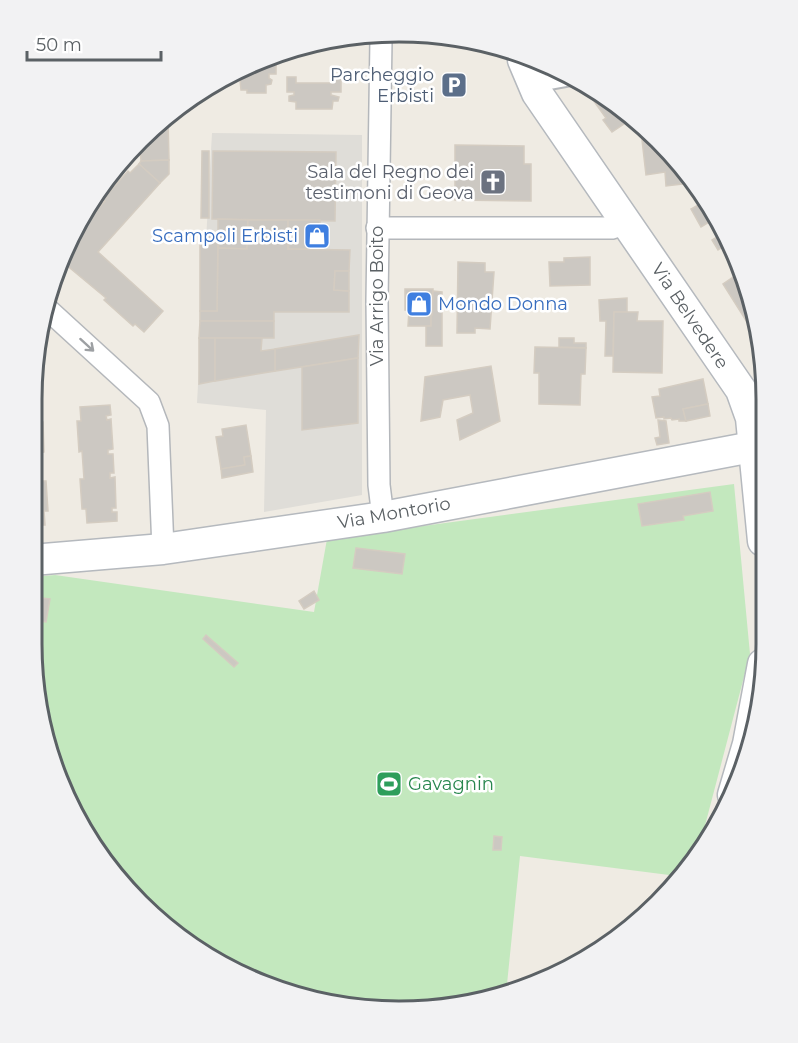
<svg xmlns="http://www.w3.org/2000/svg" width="798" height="1043" viewBox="0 0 798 1043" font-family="Montserrat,sans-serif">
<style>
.industrial{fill:#dfddd8}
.green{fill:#c3e8be}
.building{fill:#ccc8c2;stroke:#d4ccc1;stroke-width:1.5}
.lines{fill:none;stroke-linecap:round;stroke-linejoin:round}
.lane-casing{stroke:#b4b7bb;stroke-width:14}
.street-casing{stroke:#b4b7bb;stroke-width:24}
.secondary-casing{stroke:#b5b9be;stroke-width:33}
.lane{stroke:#fff;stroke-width:10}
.street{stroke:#fff;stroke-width:21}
.secondary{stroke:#fff;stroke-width:30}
.oneway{stroke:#9da0a3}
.labels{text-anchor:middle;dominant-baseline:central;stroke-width:5;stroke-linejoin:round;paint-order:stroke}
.service-label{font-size:18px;fill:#4e5e75;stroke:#fff;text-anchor:end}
.worship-label{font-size:18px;fill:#5b616d;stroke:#fff;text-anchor:end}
.shop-label{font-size:18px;fill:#366cbe;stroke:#fff;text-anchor:end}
.street-label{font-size:18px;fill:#5b6165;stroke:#fff}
.leisure-label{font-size:18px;fill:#27864d;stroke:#fff;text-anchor:start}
.rim{fill:none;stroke:#5b6165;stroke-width:3}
</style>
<rect width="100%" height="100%" fill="#efebe3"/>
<path class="industrial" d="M212,133L362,135V495L264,512L266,410L197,403Z"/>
<path class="green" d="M734,484L750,654L697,856L677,876L520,856L506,994L399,1011L304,999L216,962L139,904L81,828L44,739L32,644V577L55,575L314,612L327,539Z"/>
<g class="building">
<path d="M276,60V74H269V78L272,80L271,84L266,85V93H247V90H241L240,80H231L260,66H266V64Z"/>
<path d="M331,76H341V92H331V95L339,97L338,101H333L332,109H296V102L289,101V96L294,95V92H287V77H296V83H331Z"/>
<path d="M598,91L603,94L630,120L612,132L603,120L606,118L591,97Z"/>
<path d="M168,119L169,160L141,161L140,149L137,148Z"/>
<path d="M649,139L691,181V183L666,186L665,172L646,175L642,140Z"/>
<path d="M455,145L524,146V164H531V201L455,200Z"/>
<path d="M202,151H209V218H201Z"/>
<path d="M213,151L336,152L335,221L212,219Z"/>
<path d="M169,160V174L160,183L139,164L141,161Z"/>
<path d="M139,164L160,183L98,252L163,311L144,332L135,324L133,326L104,300L106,298L64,263L86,219L88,220L105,201L103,199L128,171L130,173Z"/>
<path d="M707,200L716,218L701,227L691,209Z"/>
<path d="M218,219L248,220L247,249L218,248Z"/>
<path d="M248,220H288V249L350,250L349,271H335L334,290L349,291V312H274V321H200V311H217L218,248L247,249Z"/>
<path d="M288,220H320L319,249H288Z"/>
<path d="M718,223L734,253L730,256L724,246L718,250L712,240L719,236L713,227Z"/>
<path d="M218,233L217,311H200V234Z"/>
<path d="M590,257V285L550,286L549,262H564V258Z"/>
<path d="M458,262L485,263V272H494L490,329L475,328V333H457Z"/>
<path d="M335,271H349V291L334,290Z"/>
<path d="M742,271L747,281L758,327L752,330L723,284Z"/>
<path d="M405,289H433L431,326H408L409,310H405Z"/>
<path d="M433,291L442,292V346H426V326H431V315H432Z"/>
<path d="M627,298V312H614L613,356H605L606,321H600L599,300Z"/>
<path d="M614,312H638L637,321H663L662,373L613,372Z"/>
<path d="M200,321H274V338H199Z"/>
<path d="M359,335L358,358L275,371V349Z"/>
<path d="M199,338H215V381L199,384Z"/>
<path d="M215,338H262L261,351L275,349V371L215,381Z"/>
<path d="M559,338H574V343H586V348L559,347Z"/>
<path d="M535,347L586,348L585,374H581L580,405L539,404V373H534Z"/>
<path d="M358,358V423L302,430V367Z"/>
<path d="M491,366L500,421L460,440L457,420L473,413L470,395L443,400L440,417L421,421L425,377Z"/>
<path d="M703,379L708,404L683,409L686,421H679V419L672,420L671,418L664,419V417L656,418L652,397L660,396L659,389Z"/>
<path d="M708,404L710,416L686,421L683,409Z"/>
<path d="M110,405L111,415L106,416L107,420L111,419L113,449L108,450V454H113L114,473H110V478L115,477L116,508H112V512H117V521L87,523L86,509H82L80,479H84L82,451L79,452L77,421H81L80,407Z"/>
<path d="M32,409H38L39,422H43L44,452L41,453L42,481H46L48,511H44L45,525H32Z"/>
<path d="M658,420L666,421L669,443L657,445L655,438L660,437Z"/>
<path d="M246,425L251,456L244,457L245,465L221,469L216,437L223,436L222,429Z"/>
<path d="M251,456L253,472L222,478L221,469L245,465L244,457Z"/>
<path d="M710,492L713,511L683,516L684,520L642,526L638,504Z"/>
<path d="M356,548L405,554L402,574L353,568Z"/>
<path d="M314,591L319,600L304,609L299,601Z"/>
<path d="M32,597L50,599L46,622L32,620Z"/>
<path d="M206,635L238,663L234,667L203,639Z"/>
<path d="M494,836L502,837L501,850H493Z"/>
</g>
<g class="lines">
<defs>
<g id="lane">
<path d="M549,84L571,80"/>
<path d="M540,91L549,84L552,72"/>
</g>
<g id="street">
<path d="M381,39L377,301L379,485L383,517"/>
<path d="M377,228H612L627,223"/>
<path d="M44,306L149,402L158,426L163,549"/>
</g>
<g id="secondary">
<path d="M523,60L537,93L741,390L751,418L763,541"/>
<path d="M32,560L163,549L383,517L763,445"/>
<path d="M733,795L748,744L763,664"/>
</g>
</defs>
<use href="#lane" class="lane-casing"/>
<use href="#street" class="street-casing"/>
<use href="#secondary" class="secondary-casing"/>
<use href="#lane" class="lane"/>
<use href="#street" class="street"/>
<use href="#secondary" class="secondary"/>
</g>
<defs><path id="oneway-shaft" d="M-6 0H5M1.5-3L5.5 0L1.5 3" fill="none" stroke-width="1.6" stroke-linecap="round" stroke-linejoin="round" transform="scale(1.5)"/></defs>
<use class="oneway" href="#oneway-shaft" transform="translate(87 345) rotate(42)"/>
<defs>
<symbol id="parking-square" viewBox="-11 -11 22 22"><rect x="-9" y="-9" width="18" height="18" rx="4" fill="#5c6f8a" stroke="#fff"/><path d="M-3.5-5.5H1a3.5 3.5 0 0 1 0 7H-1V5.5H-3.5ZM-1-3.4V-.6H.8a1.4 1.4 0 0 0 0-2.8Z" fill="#fff"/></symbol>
<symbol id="church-square" viewBox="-11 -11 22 22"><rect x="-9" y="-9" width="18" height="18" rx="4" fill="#6b7280" stroke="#fff"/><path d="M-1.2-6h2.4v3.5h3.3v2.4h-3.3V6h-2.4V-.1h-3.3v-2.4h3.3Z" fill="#fff"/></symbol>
<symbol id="shop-square" viewBox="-11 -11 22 22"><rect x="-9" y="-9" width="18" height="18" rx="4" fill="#3f7fe0" stroke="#fff"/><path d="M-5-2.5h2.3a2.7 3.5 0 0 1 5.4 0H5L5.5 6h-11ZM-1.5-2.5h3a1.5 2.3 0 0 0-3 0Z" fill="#fff"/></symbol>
<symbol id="stadium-square" viewBox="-11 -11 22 22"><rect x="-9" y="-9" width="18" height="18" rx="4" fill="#2e9e5b" stroke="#fff"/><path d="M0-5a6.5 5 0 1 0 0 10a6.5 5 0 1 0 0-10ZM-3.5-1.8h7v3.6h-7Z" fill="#fff"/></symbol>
</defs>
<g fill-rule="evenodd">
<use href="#parking-square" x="439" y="70" width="30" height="30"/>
<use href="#church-square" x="478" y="167" width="30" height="30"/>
<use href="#shop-square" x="302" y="221" width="30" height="30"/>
<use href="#shop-square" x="404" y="289" width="30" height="30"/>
<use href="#stadium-square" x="374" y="769" width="30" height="30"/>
</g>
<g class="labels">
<g class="service-label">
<text x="434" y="75">Parcheggio<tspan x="434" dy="21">Erbisti</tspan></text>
</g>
<g class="worship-label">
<text x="474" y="172">Sala del Regno dei<tspan x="474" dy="21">testimoni di Geova</tspan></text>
</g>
<g class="shop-label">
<text x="298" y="236">Scampoli Erbisti</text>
<text x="438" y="304" text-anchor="start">Mondo Donna</text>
</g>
<g class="street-label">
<text transform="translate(377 296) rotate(-90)">Via Arrigo Boito</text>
<text transform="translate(690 316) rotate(56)">Via Belvedere</text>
<text transform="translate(394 513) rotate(-10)">Via Montorio</text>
</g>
<g class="leisure-label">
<text x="408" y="784">Gavagnin</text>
</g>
</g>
<path d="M0 0H798V1043H0ZM399 42H399A357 357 0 0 1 756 399V644A357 357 0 0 1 399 1001H399A357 357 0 0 1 42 644V399A357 357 0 0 1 399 42Z" fill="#f2f2f3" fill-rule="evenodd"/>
<path class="rim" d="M399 42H399A357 357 0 0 1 756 399V644A357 357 0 0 1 399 1001H399A357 357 0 0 1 42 644V399A357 357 0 0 1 399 42Z"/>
<path d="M27 51v9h134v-9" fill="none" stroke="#5b6165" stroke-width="3"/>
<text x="36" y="51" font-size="18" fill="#5b6165" stroke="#ffffff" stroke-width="4.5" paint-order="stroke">50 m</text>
</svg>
